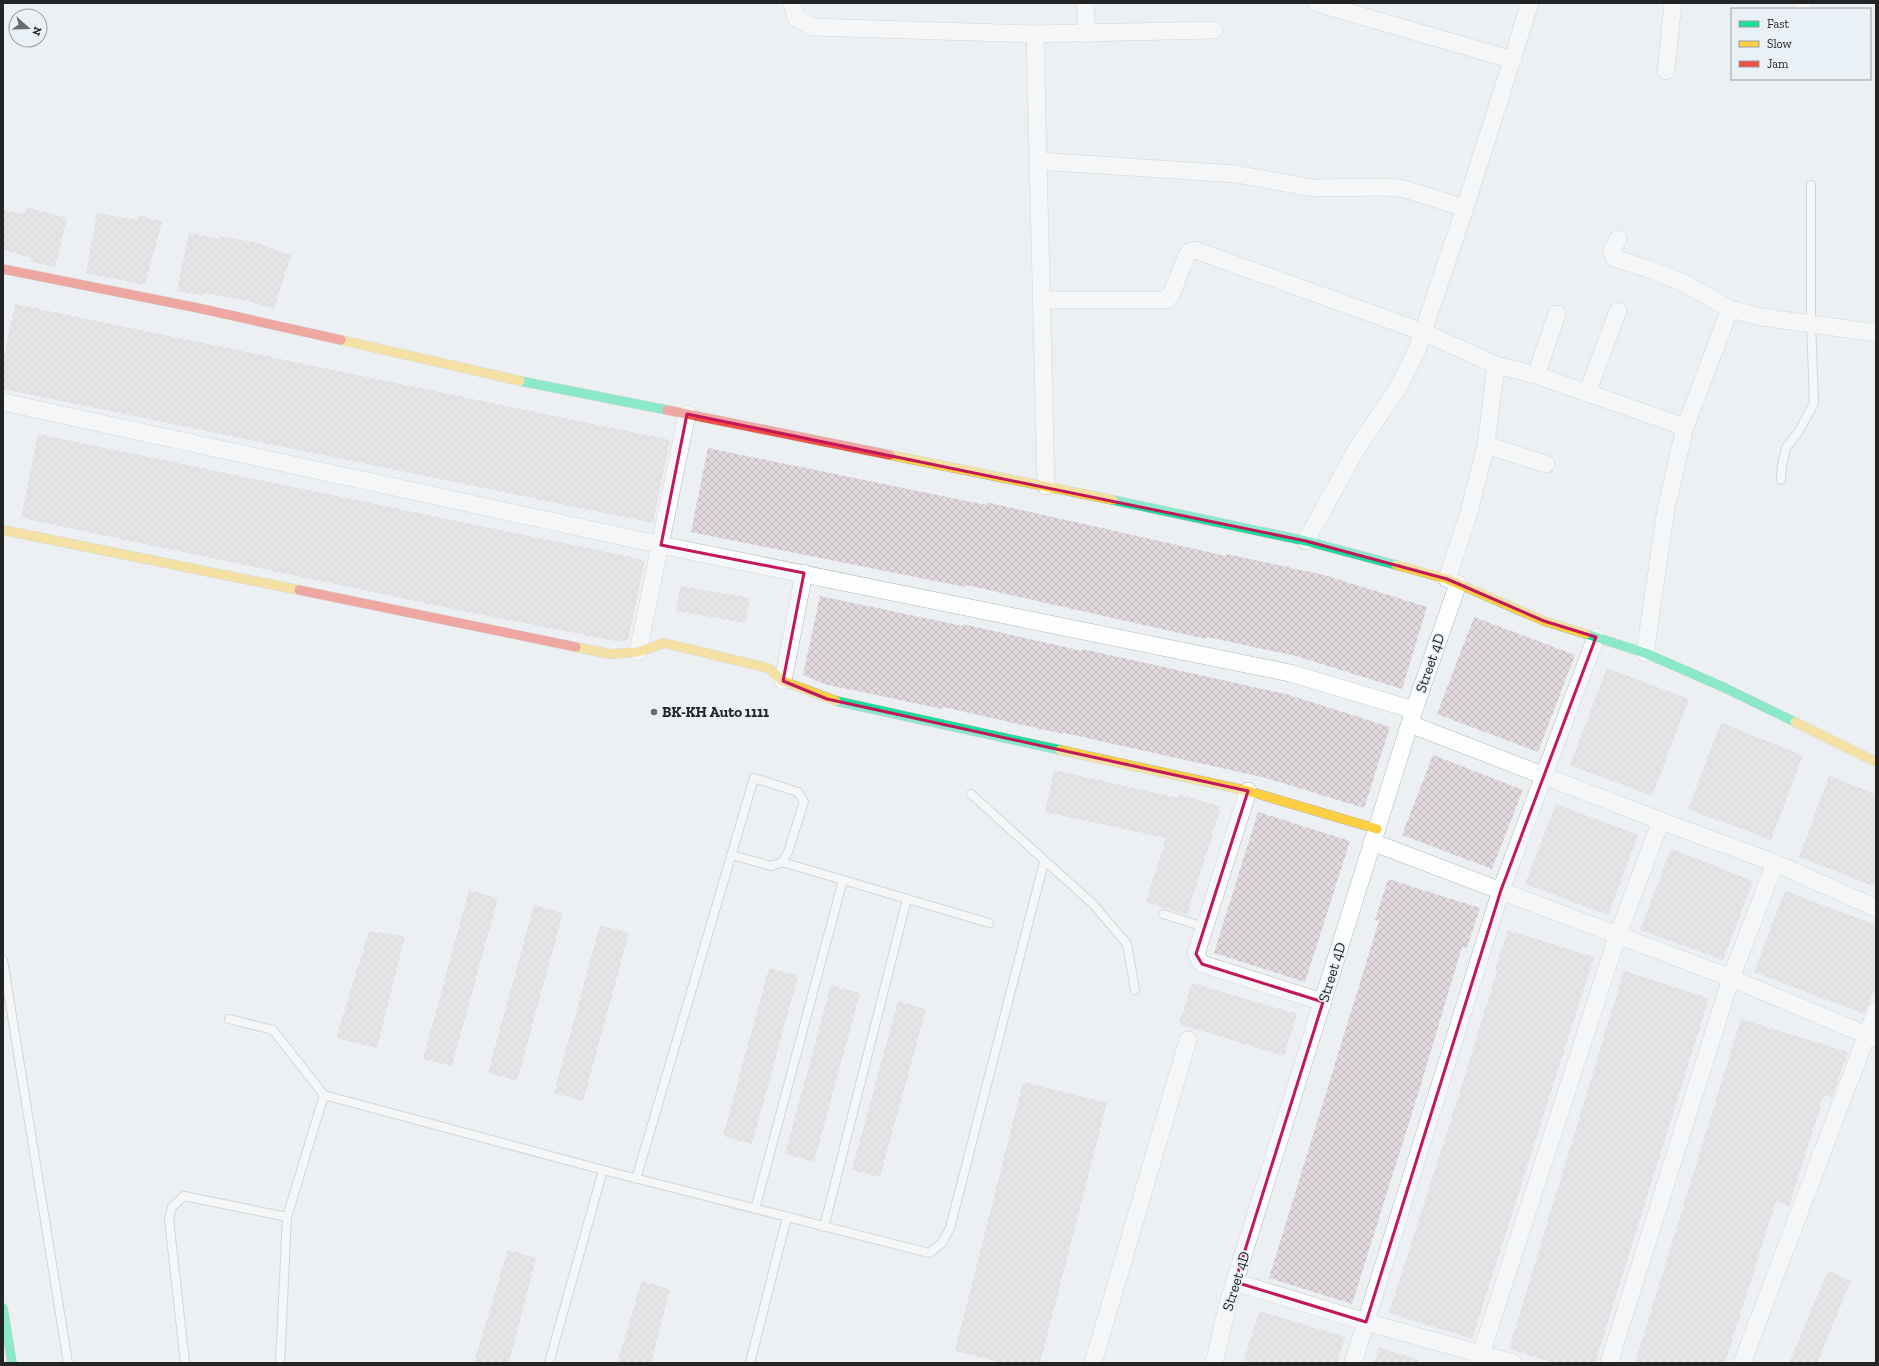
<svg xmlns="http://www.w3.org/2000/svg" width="1879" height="1366" viewBox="0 0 1879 1366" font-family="'Zilla Slab',serif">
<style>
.building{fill:url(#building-cross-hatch)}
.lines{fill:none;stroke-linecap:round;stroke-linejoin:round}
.lane-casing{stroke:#b4b6b8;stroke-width:10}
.street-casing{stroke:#b4b6b8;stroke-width:18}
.fast-casing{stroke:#b4b6b8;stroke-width:10}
.slow-casing{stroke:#b4b6b8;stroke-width:10}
.jam-casing{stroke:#b4b6b8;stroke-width:10}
.lane{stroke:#fcfdfd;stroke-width:8}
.street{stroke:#fcfdfd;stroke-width:17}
.fast{stroke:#16e098;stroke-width:9}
.slow{stroke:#ffcf43;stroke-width:9}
.jam{stroke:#f24e42;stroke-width:9}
.marked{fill:none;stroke:#c2185b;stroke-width:3;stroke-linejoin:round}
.poi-dot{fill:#696b6e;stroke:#eaf1f6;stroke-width:1.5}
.labels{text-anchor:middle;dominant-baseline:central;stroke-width:3.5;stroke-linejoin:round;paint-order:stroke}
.street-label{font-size:15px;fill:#222426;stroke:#eaf1f6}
.poi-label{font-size:15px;font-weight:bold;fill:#222426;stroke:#eaf1f6;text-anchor:start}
</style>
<defs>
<pattern id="building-cross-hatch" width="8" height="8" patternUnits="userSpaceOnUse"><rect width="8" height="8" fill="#e0d8dc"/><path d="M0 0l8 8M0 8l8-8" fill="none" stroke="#c0b9bd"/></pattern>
</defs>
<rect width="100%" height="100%" fill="#edf0f3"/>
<g class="building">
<path d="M26,207L67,218L55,267L30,262L31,258L3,250V210L24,214Z"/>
<path d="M97,213L137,220L138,215L162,222L145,285L86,273Z"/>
<path d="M189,233L220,239V236L253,242L291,255L274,309L247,301L204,293V296L177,291Z"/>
<path d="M15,304L670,440L653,523L3,389V361Z"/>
<path d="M38,434L645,560L628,640L615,641L453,609L21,518Z"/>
<path d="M708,448L986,505V502L1226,556L1227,554L1324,575L1427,607L1402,689L1296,656L1207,637L1206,639L966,585L965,587L691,532Z"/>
<path d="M680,586L750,598L745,623L676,611Z"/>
<path d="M820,596L963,626V624L1082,651L1083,649L1286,694L1390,727L1364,808L1266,778L1064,733L1063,734L943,707L942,709L824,684L803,675Z"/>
<path d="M1474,617L1575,655L1538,752L1437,714Z"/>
<path d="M1607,668L1689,699L1652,796L1570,765Z"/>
<path d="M1721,723L1803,755L1771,840L1688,809Z"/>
<path d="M1433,755L1523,790L1492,869L1402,835Z"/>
<path d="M1054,770L1178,798L1180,794L1221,807L1187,915L1146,902L1166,838L1045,812Z"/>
<path d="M1829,776L1876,794V887L1799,857Z"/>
<path d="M1556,804L1638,835L1608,915L1525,884Z"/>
<path d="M1258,812L1350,841L1305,982L1214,953Z"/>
<path d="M1671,849L1753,881L1723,960L1640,930Z"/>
<path d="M1388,879L1480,908L1467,948L1462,947L1418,1094L1352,1304L1269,1278L1379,921L1375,920Z"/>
<path d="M469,890L498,898L452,1066L423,1059Z"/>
<path d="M1785,891L1876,925V987L1864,1014L1754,972Z"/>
<path d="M534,905L563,913L517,1081L488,1073Z"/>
<path d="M600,925L629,933L583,1101L554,1093Z"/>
<path d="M1508,930L1594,957L1472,1339L1389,1313L1456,1104L1497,971L1495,970Z"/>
<path d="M369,931L405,936L377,1048L336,1038Z"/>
<path d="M769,968L798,976L752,1144L723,1136Z"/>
<path d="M1624,971L1709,998L1595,1363H1554L1509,1349Z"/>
<path d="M1192,983L1297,1014L1284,1056L1179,1024Z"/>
<path d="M831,985L860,993L814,1162L785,1154Z"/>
<path d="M898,1001L926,1009L880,1177L852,1170Z"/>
<path d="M1741,1019L1848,1052L1832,1097L1824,1095L1789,1206L1776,1201L1725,1363H1635Z"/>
<path d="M1023,1082L1107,1103L1040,1363H1003L955,1351Z"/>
<path d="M508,1250L536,1258L509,1363H474Z"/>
<path d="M1828,1271L1851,1281L1817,1363H1789Z"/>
<path d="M642,1281L670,1289L651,1363H617Z"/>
<path d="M1259,1311L1345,1337L1337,1363H1253L1244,1360Z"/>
<path d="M1379,1347L1419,1360L1418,1363H1374Z"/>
</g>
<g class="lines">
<defs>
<g id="lane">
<path d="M1781,480L1782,465L1786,448L1799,431L1814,403L1811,323V185"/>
<path d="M971,794L1093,904L1127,944L1135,990"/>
<path d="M782,862L989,923"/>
<path d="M1163,914L1204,927"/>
<path d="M3,960L68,1363"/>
<path d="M229,1019L273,1030L324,1095L603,1170L929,1253L942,1243L950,1228L1044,862"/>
<path d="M636,1179L754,778L798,792L804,802L788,852L782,862L771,866L732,855"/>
<path d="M755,1209L843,880"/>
<path d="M824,1227L907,899"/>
<path d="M185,1363L169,1220L172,1207L184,1196L287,1217"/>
<path d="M280,1363L287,1217L324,1095"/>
<path d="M549,1363L603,1170"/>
<path d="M750,1363L787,1217"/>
</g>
<g id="street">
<path d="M792,3L796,18L812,27L1035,34L1214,30"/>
<path d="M1085,3L1087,34"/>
<path d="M1317,3L1513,60"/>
<path d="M1803,9V3"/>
<path d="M1035,34L1046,486"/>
<path d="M1666,71L1673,3"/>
<path d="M1038,161L1236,174L1312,188L1389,187L1404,189L1465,208"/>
<path d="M1618,239L1612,250L1614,258L1646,268L1684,283L1730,309L1762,317L1876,333"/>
<path d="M1042,300H1167L1172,293L1186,257L1189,252L1195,250L1423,332L1496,365L1536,375L1685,427"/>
<path d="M1536,375L1557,314"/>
<path d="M1587,393L1618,311"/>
<path d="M3,402L661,545L1290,673L1414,710"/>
<path d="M1486,445L1546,464"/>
<path d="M1306,541L1357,448L1398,388L1417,350L1465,208L1530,3"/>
<path d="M1447,579L1469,512L1486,445L1496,365"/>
<path d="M638,652L687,414"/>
<path d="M1645,653L1666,509L1685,427L1730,309"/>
<path d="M783,681L804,573"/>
<path d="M1410,724L1661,821L1775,863L1876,908"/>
<path d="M1248,791L1196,954L1202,964L1323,1002"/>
<path d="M1372,842L1731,978L1876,1039"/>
<path d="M1235,1282L1366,1322L1513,1363"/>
<path d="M1093,1363L1188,1040"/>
<path d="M1214,1363L1229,1300L1414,710L1458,584"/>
<path d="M1353,1363L1501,890L1596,637"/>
<path d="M1478,1363L1618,934L1661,821"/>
<path d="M1609,1363L1731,978L1775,863"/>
<path d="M1742,1363L1876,1011"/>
</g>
<g id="fast">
<path d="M520,381L667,410"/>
<path d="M1113,500L1306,541L1396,565"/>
<path d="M1586,634L1645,653L1723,687L1795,722"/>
<path d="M836,701L1060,750"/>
<path d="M3,1308L12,1363"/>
</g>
<g id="slow">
<path d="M341,340L520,381"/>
<path d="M890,455L1113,500"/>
<path d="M3,530L299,590"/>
<path d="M1396,565L1447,579L1544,621L1586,634"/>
<path d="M576,647L610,654L638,652L664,643L768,668L783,681L836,701"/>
<path d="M1795,722L1876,762"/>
<path d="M1060,750L1248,791L1377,829"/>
</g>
<g id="jam">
<path d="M3,269L198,308L341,340"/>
<path d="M667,410L890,455"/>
<path d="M299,590L576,647"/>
</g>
</defs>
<use href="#lane" class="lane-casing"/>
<use href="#street" class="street-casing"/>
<use href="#fast" class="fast-casing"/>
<use href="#slow" class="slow-casing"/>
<use href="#jam" class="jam-casing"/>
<use href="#lane" class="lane"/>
<use href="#street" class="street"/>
<use href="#fast" class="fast"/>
<use href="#slow" class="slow"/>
<use href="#jam" class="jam"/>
</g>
<path d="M0 0H1879V1366H0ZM687,414L1306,541L1447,579L1544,621L1596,637L1501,890L1366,1322L1235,1282L1323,1002L1202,964L1196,954L1248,791L827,699L783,681L804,573L661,545Z" fill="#edf0f3" fill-opacity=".55" fill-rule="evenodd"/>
<path class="marked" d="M687,414L1306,541L1447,579L1544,621L1596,637L1501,890L1366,1322L1235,1282L1323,1002L1202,964L1196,954L1248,791L827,699L783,681L804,573L661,545Z"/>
<circle class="poi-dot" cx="654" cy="712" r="4"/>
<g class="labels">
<g class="street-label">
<text transform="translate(1430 663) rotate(-71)">Street 4D</text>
<text transform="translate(1332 972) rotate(-73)">Street 4D</text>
<text transform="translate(1236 1281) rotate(-73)">Street 4D</text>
</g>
<g class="poi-label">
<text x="662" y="712">BK-KH Auto 1111</text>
</g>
</g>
<rect width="1879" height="1366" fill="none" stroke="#222426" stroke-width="8"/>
<rect x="1731" y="8" width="140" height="72" fill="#eaf1f6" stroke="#9a9fa3"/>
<rect x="1739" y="21" width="20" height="6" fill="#16e098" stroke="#9a9fa3"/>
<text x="1767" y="28" font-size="12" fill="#222426">Fast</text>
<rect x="1739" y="41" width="20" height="6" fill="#ffcf43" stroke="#9a9fa3"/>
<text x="1767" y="48" font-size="12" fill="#222426">Slow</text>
<rect x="1739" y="61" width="20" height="6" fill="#f24e42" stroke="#9a9fa3"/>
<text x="1767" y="68" font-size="12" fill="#222426">Jam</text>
<g transform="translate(28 28) rotate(110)"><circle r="19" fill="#eaf1f6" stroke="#9a9fa3"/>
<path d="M0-3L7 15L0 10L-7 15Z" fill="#696b6e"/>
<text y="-6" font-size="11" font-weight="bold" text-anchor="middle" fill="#222426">N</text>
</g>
</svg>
